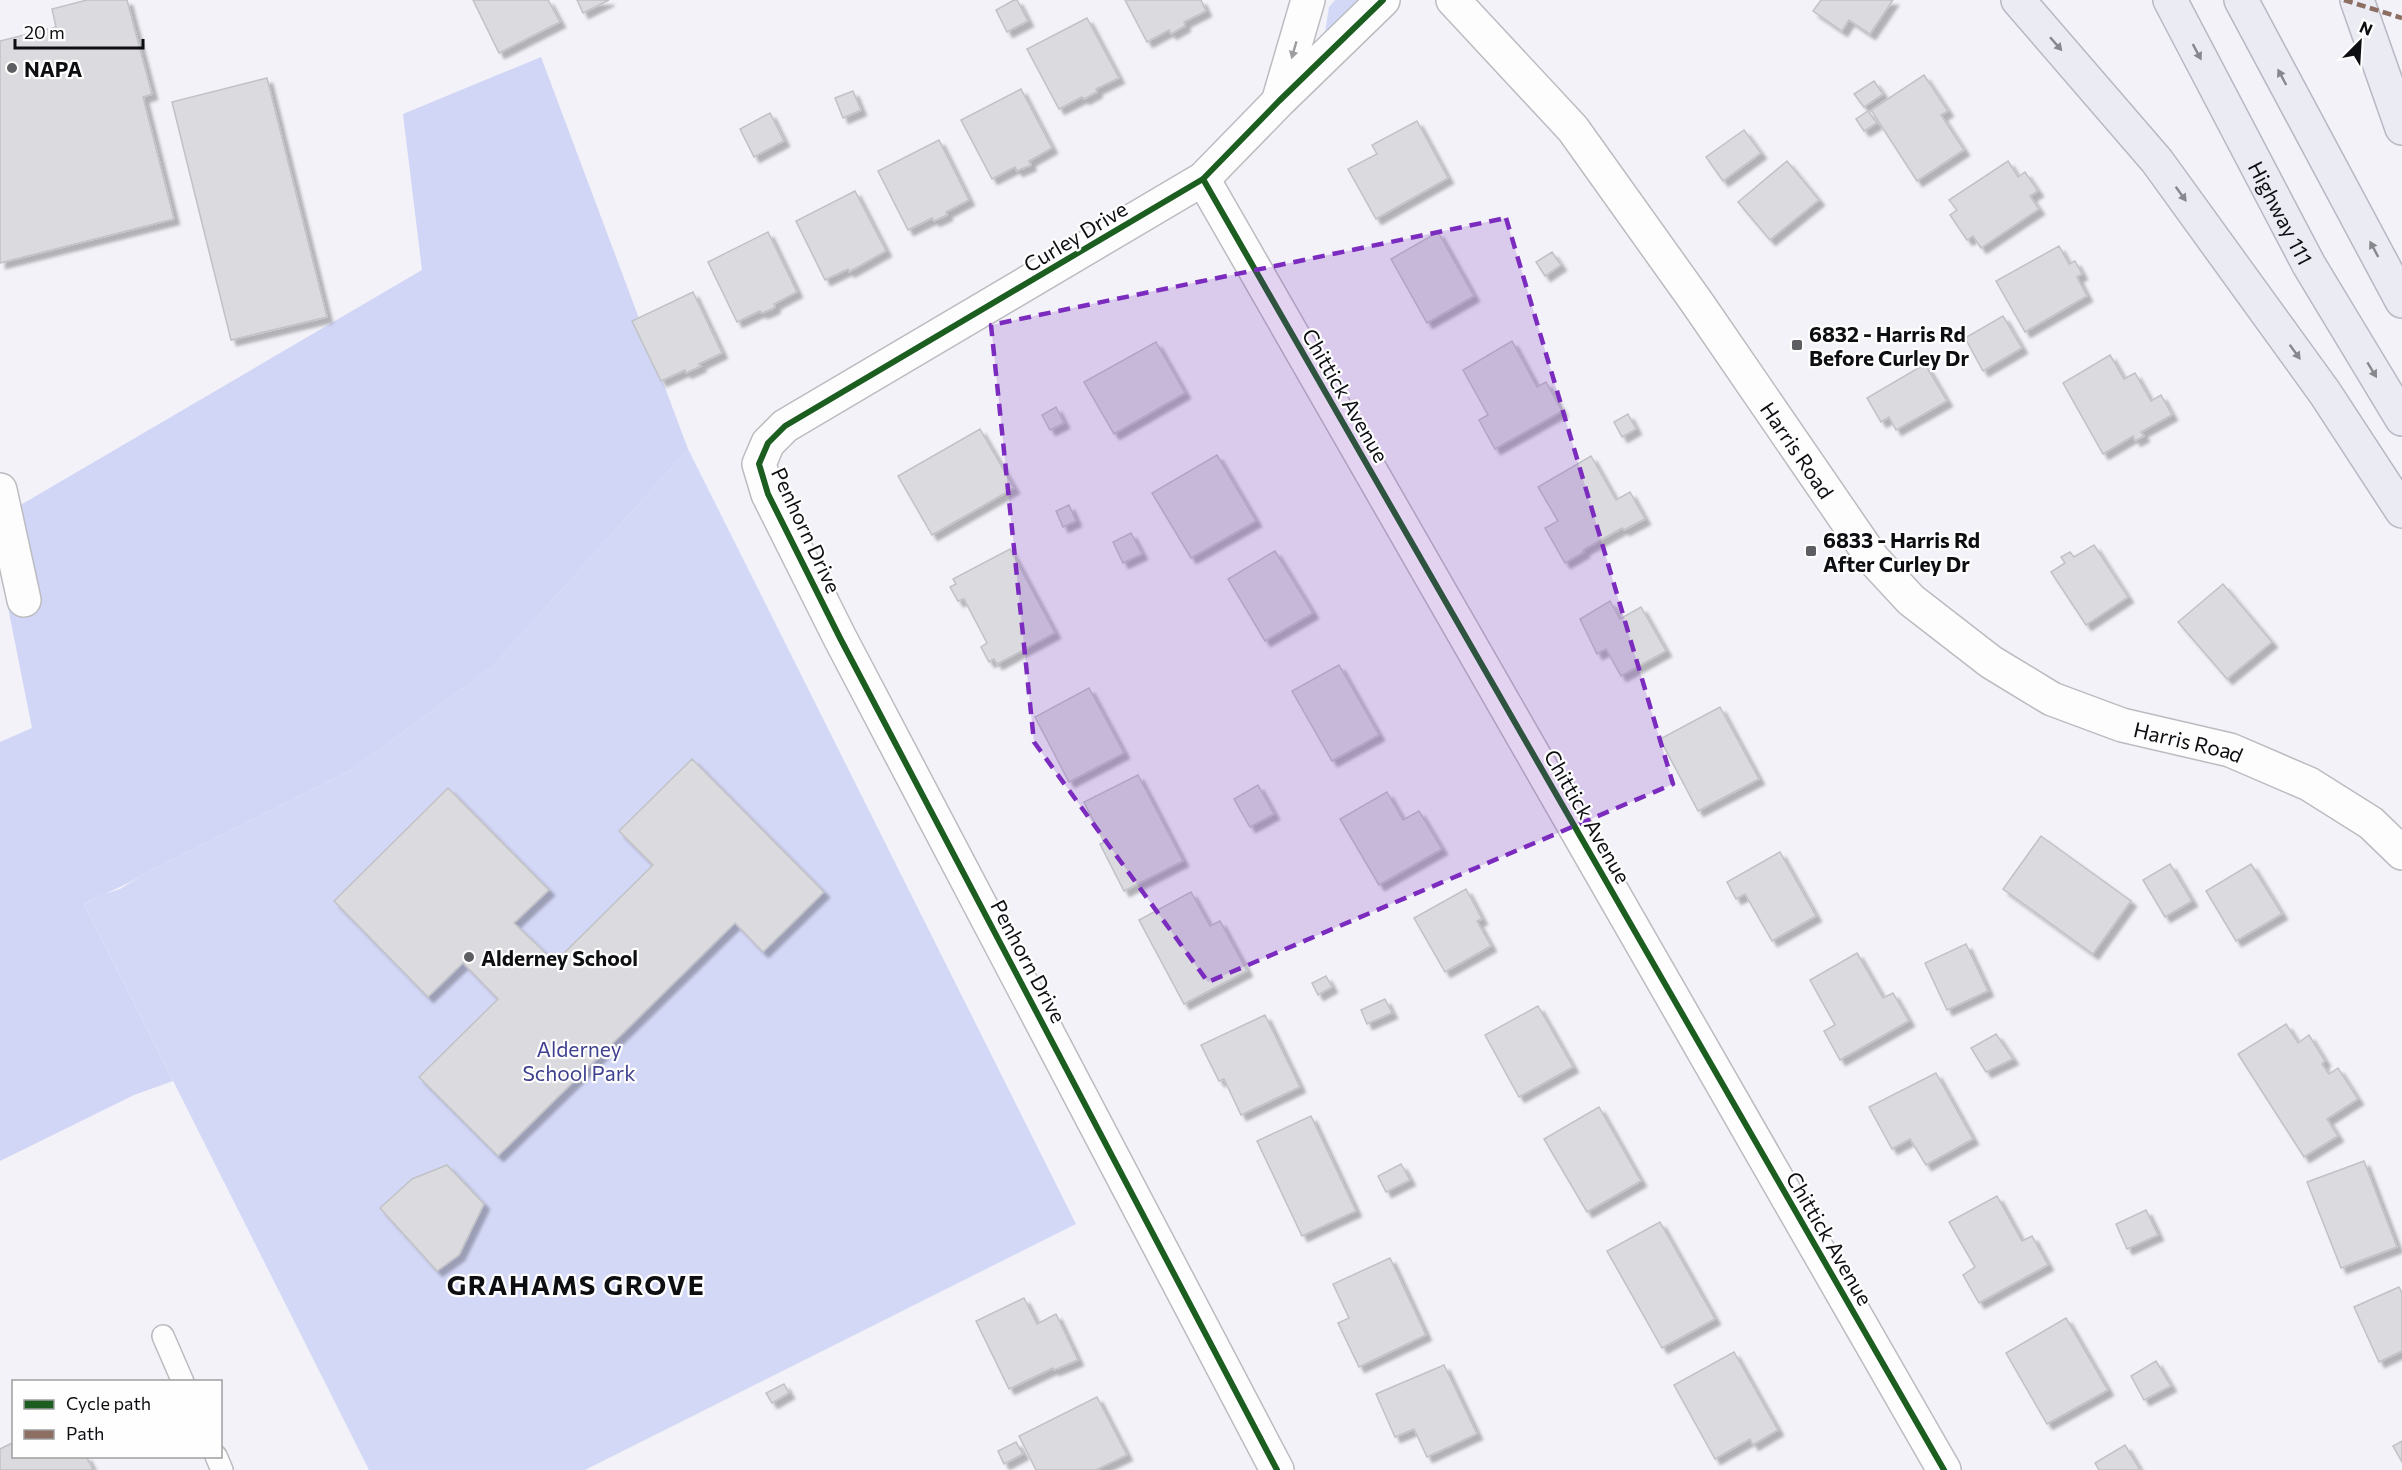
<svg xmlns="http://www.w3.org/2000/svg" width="2402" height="1470" viewBox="0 0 2402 1470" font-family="Commissioner,sans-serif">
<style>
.green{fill:#d4d8f7}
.forest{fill:#d1d5f6}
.building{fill:#dadadf;stroke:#c1c2c6;stroke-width:1.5;filter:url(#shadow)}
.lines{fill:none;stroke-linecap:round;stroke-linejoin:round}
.service-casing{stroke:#bbbcc0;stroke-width:24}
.minor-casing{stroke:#bbbcc0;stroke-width:36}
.motorway-casing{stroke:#b7b8c3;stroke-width:36}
.service{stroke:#fdfdfe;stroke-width:21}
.minor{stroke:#fdfdfe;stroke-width:33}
.motorway{stroke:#eaebf3;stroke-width:33}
.quiet{stroke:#8d6e63;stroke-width:4.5;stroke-dasharray:9 4.5;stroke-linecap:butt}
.cycleway-casing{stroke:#fefefe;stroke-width:10}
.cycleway{stroke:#1b5e20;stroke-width:6}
.oneway{fill:#87888d}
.oneway2{fill:#9d9d9f}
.marked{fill:#7b2cbf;fill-opacity:0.2;stroke:#7b2cbf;stroke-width:4.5;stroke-dasharray:12 8;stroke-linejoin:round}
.poi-dot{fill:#5d5e62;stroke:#fefefe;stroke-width:2}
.labels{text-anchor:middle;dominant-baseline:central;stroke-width:4.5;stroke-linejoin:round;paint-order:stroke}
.poi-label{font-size:21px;font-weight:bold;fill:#0d0e11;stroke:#fefefe;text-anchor:start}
.street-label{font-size:21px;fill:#0d0e11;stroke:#fefefe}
.park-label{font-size:21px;fill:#3f408f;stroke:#fefefe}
.district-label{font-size:27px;font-weight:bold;letter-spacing:1.5px;fill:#0d0e11;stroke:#fefefe}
</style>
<defs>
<filter id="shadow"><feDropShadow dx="5.5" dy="5.5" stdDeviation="1.5" flood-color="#0004"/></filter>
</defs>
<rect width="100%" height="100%" fill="#f2f2f8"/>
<g class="green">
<path d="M1335,0H1364L1325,32L1329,7Z"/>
<path d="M688,449L1076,1224L585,1470H369L84,904L104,894L120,889L144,874L351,770L493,666Z"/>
</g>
<path class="forest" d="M541,57L688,449L493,666L351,770L144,874C125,886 105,893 84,904L173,1081L134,1095L0,1161V742L32,728L0,567V517L422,270L403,114Z"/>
<g class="building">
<path d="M87,0H127L152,94L143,97L174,219L0,263V41L56,27L52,9Z"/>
<path d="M473,0H548L560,22L499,53Z"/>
<path d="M577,0H609L583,13Z"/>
<path d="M1014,0H1017L1028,21L1007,32L996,10Z"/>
<path d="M1125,0H1201L1206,11L1184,22L1185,26L1171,34L1169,30L1147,42Z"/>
<path d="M1821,0H1893L1870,34L1849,20L1842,31L1813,11Z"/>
<path d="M1087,18L1119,78L1096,89L1097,92L1084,99L1082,97L1059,109L1027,49Z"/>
<path d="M1924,75L1948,111L1941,115L1964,150L1917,181L1871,110Z"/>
<path d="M267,78L327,317L231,340L172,102Z"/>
<path d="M1874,81L1883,94L1864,107L1854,94Z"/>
<path d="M1021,89L1052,148L1029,161L1031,165L1017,171L1015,167L992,179L961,120Z"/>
<path d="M853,91L861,110L843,118L835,98Z"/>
<path d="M1868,111L1877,123L1864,131L1856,119Z"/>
<path d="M770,113L784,141L754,157L740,129Z"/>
<path d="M1417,121L1448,178L1376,219L1348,169L1377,154L1372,145Z"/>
<path d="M1744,130L1761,153L1723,181L1706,157Z"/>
<path d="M939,140L969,200L946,212L947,215L934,221L932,218L908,230L878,171Z"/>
<path d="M1787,161L1819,200L1770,240L1738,202Z"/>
<path d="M2008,161L2018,177L2025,172L2038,191L2030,196L2039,209L1981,248L1973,236L1967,240L1950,215L1957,210L1949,200Z"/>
<path d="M855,191L886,251L849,272L848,269L825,280L796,221Z"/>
<path d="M768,232L797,292L774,304L775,307L772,309L762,313L760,311L737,322L708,262Z"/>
<path d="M1438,232L1474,296L1427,323L1391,259Z"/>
<path d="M2059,246L2069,264L2075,261L2082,274L2077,277L2087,296L2025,332L1996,281Z"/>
<path d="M1552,252L1561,265L1545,276L1536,262Z"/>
<path d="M693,292L722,353L699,364L701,366L686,373L685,370L661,381L632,321Z"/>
<path d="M2003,316L2022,348L1983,371L1965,338Z"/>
<path d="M1512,341L1537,387L1546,382L1562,411L1495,449L1479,420L1488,415L1463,370Z"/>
<path d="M1156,342L1185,393L1114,434L1084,382Z"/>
<path d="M2110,355L2124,379L2135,373L2151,401L2161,395L2172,415L2141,432L2144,436L2135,441L2133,436L2103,454L2063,383Z"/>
<path d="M1925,364L1947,401L1896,430L1889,417L1881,422L1867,398Z"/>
<path d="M1056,407L1064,423L1050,430L1042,415Z"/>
<path d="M1628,414L1636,429L1622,437L1614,422Z"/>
<path d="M980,429L1014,488L932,535L898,476Z"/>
<path d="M1217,455L1256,521L1191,558L1152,493Z"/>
<path d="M1591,456L1616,500L1630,492L1645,519L1624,530L1622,528L1583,550L1584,552L1565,563L1545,528L1558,521L1538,487Z"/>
<path d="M1069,505L1076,521L1063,527L1056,511Z"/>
<path d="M1131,533L1142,554L1123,563L1113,542Z"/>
<path d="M2094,545L2128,597L2086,625L2051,572L2065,563L2061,557L2070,552L2074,557Z"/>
<path d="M1010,549L1055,633L997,664L994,659L989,662L981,647L987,643L964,599L958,601L950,587L956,584L953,579Z"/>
<path d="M1275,551L1313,613L1265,641L1228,579Z"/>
<path d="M2223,584L2272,642L2227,679L2178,622Z"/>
<path d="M1610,601L1620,619L1641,607L1666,651L1621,676L1606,649L1597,654L1580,619Z"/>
<path d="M1339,665L1379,735L1332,761L1292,691Z"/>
<path d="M1089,688L1124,753L1069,782L1035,717Z"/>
<path d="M1720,707L1759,779L1698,811L1660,739Z"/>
<path d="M692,759L824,892L763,952L735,923L498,1156L419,1077L498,999L463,963L428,997L334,901L448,788L549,890L514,923L555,962L653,865L619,831Z"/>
<path d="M1138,775L1183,861L1124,891L1100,844L1104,842L1084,802Z"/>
<path d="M1258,785L1274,814L1250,827L1234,799Z"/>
<path d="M1387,792L1403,820L1419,811L1442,849L1379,885L1340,819Z"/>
<path d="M2041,836L2131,901L2093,954L2003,889Z"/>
<path d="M1780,852L1816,916L1772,941L1745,894L1736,899L1727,882Z"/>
<path d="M2170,864L2192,901L2165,917L2143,880Z"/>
<path d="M2251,864L2282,914L2236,941L2206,891Z"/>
<path d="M1466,889L1482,919L1477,921L1491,946L1445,972L1414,918Z"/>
<path d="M1191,892L1210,926L1220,921L1247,971L1184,1004L1139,920Z"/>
<path d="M1966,944L1988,991L1947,1010L1925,963Z"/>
<path d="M1857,953L1883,998L1893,993L1909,1021L1840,1060L1824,1031L1835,1025L1810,980Z"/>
<path d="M1326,976L1332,987L1318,995L1312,983Z"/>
<path d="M1385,999L1392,1013L1367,1024L1361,1010Z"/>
<path d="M1538,1006L1573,1067L1519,1097L1485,1035Z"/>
<path d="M1265,1015L1300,1087L1241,1115L1224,1079L1219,1081L1201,1045Z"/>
<path d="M2286,1024L2298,1043L2309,1035L2325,1061L2322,1064L2329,1074L2338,1068L2358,1099L2327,1119L2338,1136L2304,1157L2238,1054Z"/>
<path d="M1996,1034L2013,1059L1986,1072L1971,1048Z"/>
<path d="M1936,1073L1973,1139L1926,1165L1910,1139L1892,1149L1869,1107Z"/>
<path d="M1599,1107L1641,1181L1587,1212L1544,1139Z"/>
<path d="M1311,1116L1356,1211L1302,1236L1257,1141Z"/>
<path d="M2364,1161L2397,1247L2341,1268L2307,1182Z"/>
<path d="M1401,1164L1410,1180L1386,1192L1378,1176Z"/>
<path d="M447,1165L484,1204L459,1255L437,1271L380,1208L412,1179Z"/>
<path d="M1997,1196L2022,1241L2032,1236L2048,1265L1979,1303L1963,1275L1975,1267L1949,1222Z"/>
<path d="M2146,1210L2158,1235L2127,1249L2116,1224Z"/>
<path d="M1660,1222L1715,1319L1662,1348L1607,1251Z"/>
<path d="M1390,1258L1426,1335L1359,1367L1338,1323L1349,1318L1333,1284Z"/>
<path d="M2399,1287L2402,1293V1351L2379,1362L2354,1307Z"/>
<path d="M1024,1298L1037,1324L1056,1314L1078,1360L1054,1370L1053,1368L1009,1389L976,1321Z"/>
<path d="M2066,1318L2108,1390L2047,1424L2006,1353Z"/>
<path d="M1734,1352L1778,1430L1753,1445L1750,1439L1715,1459L1674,1385Z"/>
<path d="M2156,1361L2171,1386L2144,1400L2131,1376Z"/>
<path d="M1444,1365L1477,1434L1427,1457L1414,1429L1395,1437L1376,1394Z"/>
<path d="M784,1384L789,1393L772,1403L766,1393Z"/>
<path d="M1097,1397L1127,1455L1096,1470H1036L1019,1436Z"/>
<path d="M2402,1441V1462L2393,1446Z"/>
<path d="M14,1442V1456H86L93,1470H0V1449Z"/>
<path d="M1016,1442L1023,1454L1004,1464L998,1451Z"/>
<path d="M2125,1445L2140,1470H2099L2095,1463Z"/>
</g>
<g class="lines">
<defs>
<g id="service">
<path d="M163,1336L183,1382"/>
<path d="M216,1456L222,1470"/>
</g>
<g id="minor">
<path id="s1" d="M1453,0L1573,129L1698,304L1873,559L1911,600L1991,662L2052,699L2122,725L2230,750L2309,784L2371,823L2402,853"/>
<path d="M1279,99L1308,0"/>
<path d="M1203,179L1944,1470"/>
<path d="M0,490L24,600"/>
<path d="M1277,1470L840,638L768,494L759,464L768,443L785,426L1203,179L1279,101L1383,0"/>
</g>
<g id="motorway">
<path d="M2018,0L2157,161L2325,393L2402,511"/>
<path id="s2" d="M2170,0L2309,265L2402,419"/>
<path d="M2241,0L2402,301"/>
<path d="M2357,0L2402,128"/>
</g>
</defs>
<use href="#service" class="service-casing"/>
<use href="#minor" class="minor-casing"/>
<use href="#motorway" class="motorway-casing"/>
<use href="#service" class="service"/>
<use href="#minor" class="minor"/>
<use href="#motorway" class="motorway"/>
<path class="quiet" d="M2344,0L2402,18"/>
<defs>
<g id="cycleway">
<path d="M1203,179L1944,1470"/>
<path d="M1277,1470L840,638L768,494L759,464L768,443L785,426L1203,179L1279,101L1383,0"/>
</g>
</defs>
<use href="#cycleway" class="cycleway-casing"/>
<use href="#cycleway" class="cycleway"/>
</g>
<defs><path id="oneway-solid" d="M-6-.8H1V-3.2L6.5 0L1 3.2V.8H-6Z" transform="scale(1.5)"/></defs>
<g class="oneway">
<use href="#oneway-solid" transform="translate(2056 44) rotate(49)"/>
<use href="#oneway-solid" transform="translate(2197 52) rotate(62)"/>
<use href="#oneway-solid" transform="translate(2282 77) rotate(-118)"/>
<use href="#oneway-solid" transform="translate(2181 194) rotate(54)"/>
<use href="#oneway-solid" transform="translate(2374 249) rotate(-118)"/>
<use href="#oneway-solid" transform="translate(2295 352) rotate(54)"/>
<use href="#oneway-solid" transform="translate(2372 370) rotate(59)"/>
</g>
<use class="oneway2" href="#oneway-solid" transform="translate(1294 50) rotate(106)"/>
<path class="marked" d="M1506,218L1673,784L1208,982L1034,742L991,325Z"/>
<g class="poi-dot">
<circle cx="12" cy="68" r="6"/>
<rect x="1791" y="339" width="12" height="12" rx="3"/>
<rect x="1805" y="545" width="12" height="12" rx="3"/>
<circle cx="469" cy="957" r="6"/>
</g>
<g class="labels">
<g class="poi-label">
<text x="24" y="68">NAPA</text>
<text x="1809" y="333">6832 - Harris Rd<tspan x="1809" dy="24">Before Curley Dr</tspan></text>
<text x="1823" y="539">6833 - Harris Rd<tspan x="1823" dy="24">After Curley Dr</tspan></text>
<text x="481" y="957">Alderney School</text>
</g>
<g class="street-label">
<text stroke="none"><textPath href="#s2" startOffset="240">Highway 111</textPath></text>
<text transform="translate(1075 236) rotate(-31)">Curley Drive</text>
<text transform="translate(1346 395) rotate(60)">Chittick Avenue</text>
<text stroke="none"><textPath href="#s1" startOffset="568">Harris Road</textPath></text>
<text transform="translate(807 530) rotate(65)">Penhorn Drive</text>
<text stroke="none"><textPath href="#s1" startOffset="1072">Harris Road</textPath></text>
<text transform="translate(1588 816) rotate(60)">Chittick Avenue</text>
<text transform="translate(1029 961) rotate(62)">Penhorn Drive</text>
<text transform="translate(1830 1238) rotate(60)">Chittick Avenue</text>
</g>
<g class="park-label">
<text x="579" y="1048">Alderney<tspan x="579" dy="24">School Park</tspan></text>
</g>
<g class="district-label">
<text x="576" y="1284">GRAHAMS GROVE</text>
</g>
</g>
<rect x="12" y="1380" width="210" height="78" fill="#fefefe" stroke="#9e9e9f" stroke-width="1.5"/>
<rect x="24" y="1400" width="30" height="9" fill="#1b5e20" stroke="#9e9e9f" stroke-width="1.5"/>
<text x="66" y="1410" font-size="18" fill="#0d0e11">Cycle path</text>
<rect x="24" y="1430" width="30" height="9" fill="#8d6e63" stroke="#9e9e9f" stroke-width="1.5"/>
<text x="66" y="1440" font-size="18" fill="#0d0e11">Path</text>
<g transform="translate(2360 42) rotate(24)" stroke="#fefefe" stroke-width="4.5" paint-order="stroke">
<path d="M0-4.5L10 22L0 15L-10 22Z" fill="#0d0e11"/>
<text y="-9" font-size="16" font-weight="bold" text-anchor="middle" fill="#0d0e11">N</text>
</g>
<path d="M15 39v9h128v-9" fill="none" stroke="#0d0e11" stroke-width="3"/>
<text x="24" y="39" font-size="18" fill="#0d0e11" stroke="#fefefe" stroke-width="4.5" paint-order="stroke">20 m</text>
</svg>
